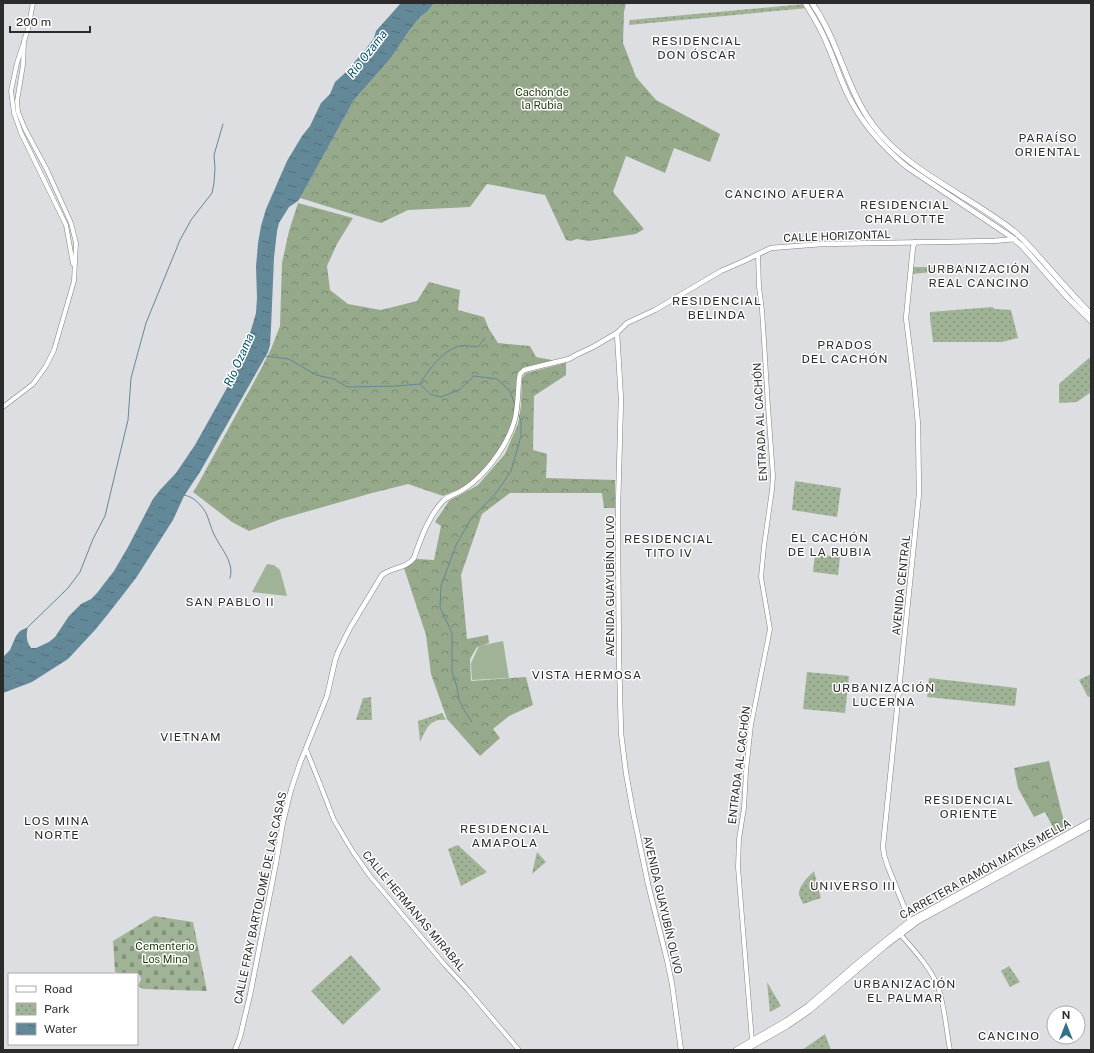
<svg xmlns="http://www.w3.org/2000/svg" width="1094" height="1053" viewBox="0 0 1094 1053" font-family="'Public Sans',sans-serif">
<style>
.green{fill:#a1b396}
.forest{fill:url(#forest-crowns)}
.cemetery{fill:url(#cemetery-stones)}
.park{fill:url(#park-dots)}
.water{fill:url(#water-ripples)}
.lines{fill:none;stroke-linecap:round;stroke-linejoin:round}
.stream{stroke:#638898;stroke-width:1}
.tertiary-casing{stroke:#828285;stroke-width:5}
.secondary-casing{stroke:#828285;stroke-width:5.5}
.primary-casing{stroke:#828285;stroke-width:6}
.tertiary{stroke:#fff;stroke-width:4}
.secondary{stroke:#fff;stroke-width:4.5}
.primary{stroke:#fff;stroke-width:5}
.labels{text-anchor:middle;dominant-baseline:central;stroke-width:3;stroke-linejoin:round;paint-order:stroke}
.park-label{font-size:11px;fill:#1f3809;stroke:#fff}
.street-label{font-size:11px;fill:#2b2b2c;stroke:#fff}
.neighbourhood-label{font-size:12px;letter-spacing:1px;fill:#2b2b2c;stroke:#fff}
.water-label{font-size:12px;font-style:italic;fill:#01526a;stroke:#fff}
</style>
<defs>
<pattern id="forest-crowns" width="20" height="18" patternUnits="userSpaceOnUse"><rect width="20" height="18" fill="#96a98b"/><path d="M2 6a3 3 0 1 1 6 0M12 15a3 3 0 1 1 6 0" fill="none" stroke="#7b8a72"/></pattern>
<pattern id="cemetery-stones" width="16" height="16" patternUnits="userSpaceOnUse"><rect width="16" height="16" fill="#a1b396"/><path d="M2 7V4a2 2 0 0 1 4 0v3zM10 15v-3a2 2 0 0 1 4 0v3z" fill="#83927b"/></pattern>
<pattern id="park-dots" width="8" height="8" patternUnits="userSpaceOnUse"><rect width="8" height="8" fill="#a1b396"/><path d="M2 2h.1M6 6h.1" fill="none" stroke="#83927b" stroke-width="1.8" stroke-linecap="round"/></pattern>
<pattern id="water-ripples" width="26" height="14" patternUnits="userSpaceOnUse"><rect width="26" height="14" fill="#638898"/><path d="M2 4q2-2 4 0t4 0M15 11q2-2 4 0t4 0" fill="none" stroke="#526f7c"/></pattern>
</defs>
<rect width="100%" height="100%" fill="#dddee1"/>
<g class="green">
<path d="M267,564L274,565L280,570L287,596L252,592Z"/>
<path d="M503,641L509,678L472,680L471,663L479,646Z"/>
</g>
<g class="forest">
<path d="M434,3H626L624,12L623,43L636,77L656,100L720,134L710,162L674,148L665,173L626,156L613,192L644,229L636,234L589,241L577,239L571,241L566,240L545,195L487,184L470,207L408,210L381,223L300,198L354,100L391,58L409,31L420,17L428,11Z"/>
<path d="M298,203L353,218L337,244L327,266L330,290L348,304L381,310L417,301L429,282L460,290L458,310L484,317L489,329L498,343L530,346L536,357L557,361L524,368L519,371L517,379V404L515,419L500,450L471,483L455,491L443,496L408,484L372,493L281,519L249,531L232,522L193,492L197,486L261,369L271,349L280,326L282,263L289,231Z"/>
<path d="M566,363V375L534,396L533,450L547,454L546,478L615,480V508H604L602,493H510L482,514L461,575L467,639L488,635L489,643L477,647L470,659L471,681L526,677L533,705L509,716L493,729L500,738L480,756L447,719L431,674L426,635L404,568L417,559L434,560L441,526L435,522L449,501L478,485L505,454L518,424L521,406L522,378L526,373Z"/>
<path d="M1049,761L1066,830L1057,835L1045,812L1034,817L1018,788L1014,768Z"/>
</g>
<path class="cemetery" d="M154,916L193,922L207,991L143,989L138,986L141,979L139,974C133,972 131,974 125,974C121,974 119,973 115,972L113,941Z"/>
<g class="park">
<path d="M805,4L808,8L629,25L630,20Z"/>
<path d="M913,267H977L913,274Z"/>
<path d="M992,307L995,309L1011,310L1018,338L1002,342H933L930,318V312Z"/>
<path d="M1089,358L1091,360V392L1077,402L1059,403V384Z"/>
<path d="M795,481L841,488L837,517L792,510Z"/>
<path d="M815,554L840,557L838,575L813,572Z"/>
<path d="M807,672L849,676L845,713L803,709Z"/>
<path d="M1091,674V696L1088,697L1079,680Z"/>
<path d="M929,678L1017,688L1015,706L927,697Z"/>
<path d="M371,697L372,720H356L363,698Z"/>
<path d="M442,713L446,720C429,718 426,730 420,742L418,721Z"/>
<path d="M458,845L487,872L461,886L448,849Z"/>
<path d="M537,852L546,862L532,874Z"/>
<path d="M814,871L821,898L803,904C802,901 800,898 799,895C798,886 808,877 814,871Z"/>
<path d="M351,955L381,989L343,1025L311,991Z"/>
<path d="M1009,966L1020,982L1010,987L1001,971Z"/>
<path d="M767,982L781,1006L770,1012Z"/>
<path d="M825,1034L831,1050H802Z"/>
</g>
<path class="water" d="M401,3H434L428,11L420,17L409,31L391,58L354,100L300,198L298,201L289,207L279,223L277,231L274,258L271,328L270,345L268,352L200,472L184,496L173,520L136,578L108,614L95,630L68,659L32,682L3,693V657L10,650L16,636L20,631L28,627C26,635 26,641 31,648H36L49,642L55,637L69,616L81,604L91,599L97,593L114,571L128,547L153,499L160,490L176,473L195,445L242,361L256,313L257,298L256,267L258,243L261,226L266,209L287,161L302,136L310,126L321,103L330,94L335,82L344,74L365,50L374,38L376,31Z"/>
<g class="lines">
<g class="stream">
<path d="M265,356L289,359L316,375L334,379L347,387L397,386L420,384L430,394L441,397L459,390L474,376L497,379L510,391L515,405"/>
<path d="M420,384C428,370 442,351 459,346C464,345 472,346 478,347L485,338"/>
<path d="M183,495C191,496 196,500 201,506C208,513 209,523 213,532C219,547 235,561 230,578"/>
<path d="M28,627L68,588L80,572L93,539L105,516L128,420L131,378L146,323L180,240L191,220L212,193L214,183L215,168L214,155L223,124"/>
<path d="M472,722L465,712L459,700L457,687L452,672V633L440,607L441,586L456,545L471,519L496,493L511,471L521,436V421L518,413"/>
</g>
<defs>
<g id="tertiary">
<path d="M23,45L17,63L11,91L14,113L21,133L66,225L73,264"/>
<path d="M3,407L33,384L46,366L54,350L74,281L76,243L71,223L47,170L25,129L18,112L17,101L23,65L24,41L28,29L33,3"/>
<path d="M306,749L320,784L334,820L353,852L370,876L412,926L445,965L468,990L519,1050"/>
<path d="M900,934C913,949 931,968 938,987C945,1007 946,1029 950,1050"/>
<path d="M753,1043L752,1041L738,867L739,839L744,808L746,771L751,725L770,629L761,577L764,546L772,490L773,476L768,407L764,341L762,310L759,287L758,255"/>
</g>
<g id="secondary">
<path d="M617,333L621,399L618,505V543L619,658L621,733L626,773L633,812L648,884L667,960L672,984L681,1050"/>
<path d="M911,924L888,867L884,855L883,846L919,494L918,424L914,382L906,318L913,247L915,242"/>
<path d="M235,1050L240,1037L250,995L276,863L283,822L291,790L300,763L327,696L335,661L338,652L350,628L382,575C392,567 406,569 414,558C421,538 428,517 443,501C447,497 453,495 459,492C463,490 467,487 471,484C490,469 509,442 515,419C518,407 518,392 519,380L520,374L524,370L544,365L569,359L576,355L593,347L617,333L627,323L655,310L721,271L744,261L771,248L822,244L993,241L1015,239"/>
</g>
<g id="primary">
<path d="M805,3C814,17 822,31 828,46C835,62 840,79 848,95C862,124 883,147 907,167L1010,236L1022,246L1067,297L1091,321"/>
<path d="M812,3C823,19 831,36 838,54C848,78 857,104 873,125C909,173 969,195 1015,232C1027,242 1037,255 1048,267C1062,283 1076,299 1091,314"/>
<path d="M736,1050L786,1021L808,1006L859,962L910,921L1091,821"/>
<path d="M745,1050L787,1026L809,1011L885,946L918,921L1091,826"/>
</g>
</defs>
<use href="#tertiary" class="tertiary-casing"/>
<use href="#secondary" class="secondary-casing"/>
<use href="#primary" class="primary-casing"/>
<use href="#tertiary" class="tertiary"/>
<use href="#secondary" class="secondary"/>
<use href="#primary" class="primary"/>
</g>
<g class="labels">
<g class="park-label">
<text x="542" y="92">Cachón de<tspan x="542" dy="13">la Rubia</tspan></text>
<text x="165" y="946">Cementerio<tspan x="165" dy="13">Los Mina</tspan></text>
</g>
<g class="street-label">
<text transform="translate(837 236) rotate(-2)">CALLE HORIZONTAL</text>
<text transform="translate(760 422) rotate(-93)">ENTRADA AL CACHÓN</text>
<text transform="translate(901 585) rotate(-84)">AVENIDA CENTRAL</text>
<text transform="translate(610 586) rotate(-90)">AVENIDA GUAYUBÍN OLIVO</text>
<text transform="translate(739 765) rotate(-83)">ENTRADA AL CACHÓN</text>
<text transform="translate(985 869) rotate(-29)">CARRETERA RAMÓN MATÍAS MELLA</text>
<text transform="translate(260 898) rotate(-78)">CALLE FRAY BARTOLOMÉ DE LAS CASAS</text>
<text transform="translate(663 905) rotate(77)">AVENIDA GUAYUBÍN OLIVO</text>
<text transform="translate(414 911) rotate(50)">CALLE HERMANAS MIRABAL</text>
</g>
<g class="neighbourhood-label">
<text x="697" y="41">RESIDENCIAL<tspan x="697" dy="14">DON ÓSCAR</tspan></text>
<text x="1048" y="138">PARAÍSO<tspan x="1048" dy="14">ORIENTAL</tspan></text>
<text x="785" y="194">CANCINO AFUERA</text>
<text x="905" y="205">RESIDENCIAL<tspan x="905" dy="14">CHARLOTTE</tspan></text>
<text x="979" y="269">URBANIZACIÓN<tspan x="979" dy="14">REAL CANCINO</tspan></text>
<text x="717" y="301">RESIDENCIAL<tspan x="717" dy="14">BELINDA</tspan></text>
<text x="845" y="345">PRADOS<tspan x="845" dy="14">DEL CACHÓN</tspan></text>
<text x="830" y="538">EL CACHÓN<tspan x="830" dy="14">DE LA RUBIA</tspan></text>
<text x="669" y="539">RESIDENCIAL<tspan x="669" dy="14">TITO IV</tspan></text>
<text x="230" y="602">SAN PABLO II</text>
<text x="587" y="675">VISTA HERMOSA</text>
<text x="884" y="688">URBANIZACIÓN<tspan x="884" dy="14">LUCERNA</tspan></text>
<text x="191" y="737">VIETNAM</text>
<text x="969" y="800">RESIDENCIAL<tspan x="969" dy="14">ORIENTE</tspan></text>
<text x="57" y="821">LOS MINA<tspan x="57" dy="14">NORTE</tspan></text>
<text x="505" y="829">RESIDENCIAL<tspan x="505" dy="14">AMAPOLA</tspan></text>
<text x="853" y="886">UNIVERSO III</text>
<text x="905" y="984">URBANIZACIÓN<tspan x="905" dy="14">EL PALMAR</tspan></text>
<text x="1009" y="1036">CANCINO</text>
</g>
<g class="water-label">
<text transform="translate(367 54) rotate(-52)">Río Ozama</text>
<text transform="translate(239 360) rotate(-66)">Río Ozama</text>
</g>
</g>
<rect width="1094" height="1053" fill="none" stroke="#2b2b2c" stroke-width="8"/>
<rect x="8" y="973" width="130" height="72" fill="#ffffff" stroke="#aaaaab"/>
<rect x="16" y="986" width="20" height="6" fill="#ffffff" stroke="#aaaaab"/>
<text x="44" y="993" font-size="12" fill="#2b2b2c">Road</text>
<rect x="16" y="1003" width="20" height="12" fill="url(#park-dots)" stroke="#aaaaab"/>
<text x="44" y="1013" font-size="12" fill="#2b2b2c">Park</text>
<rect x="16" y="1023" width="20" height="12" fill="url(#water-ripples)" stroke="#aaaaab"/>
<text x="44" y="1033" font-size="12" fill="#2b2b2c">Water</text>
<g transform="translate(1066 1025)"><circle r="19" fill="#ffffff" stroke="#aaaaab"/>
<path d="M0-3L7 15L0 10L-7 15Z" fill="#347187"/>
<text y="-6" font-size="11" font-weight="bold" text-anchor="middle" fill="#2b2b2c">N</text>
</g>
<path d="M10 26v6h80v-6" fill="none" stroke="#2b2b2c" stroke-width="2"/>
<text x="16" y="26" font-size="12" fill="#2b2b2c" stroke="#ffffff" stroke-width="3" paint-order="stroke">200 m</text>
</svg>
